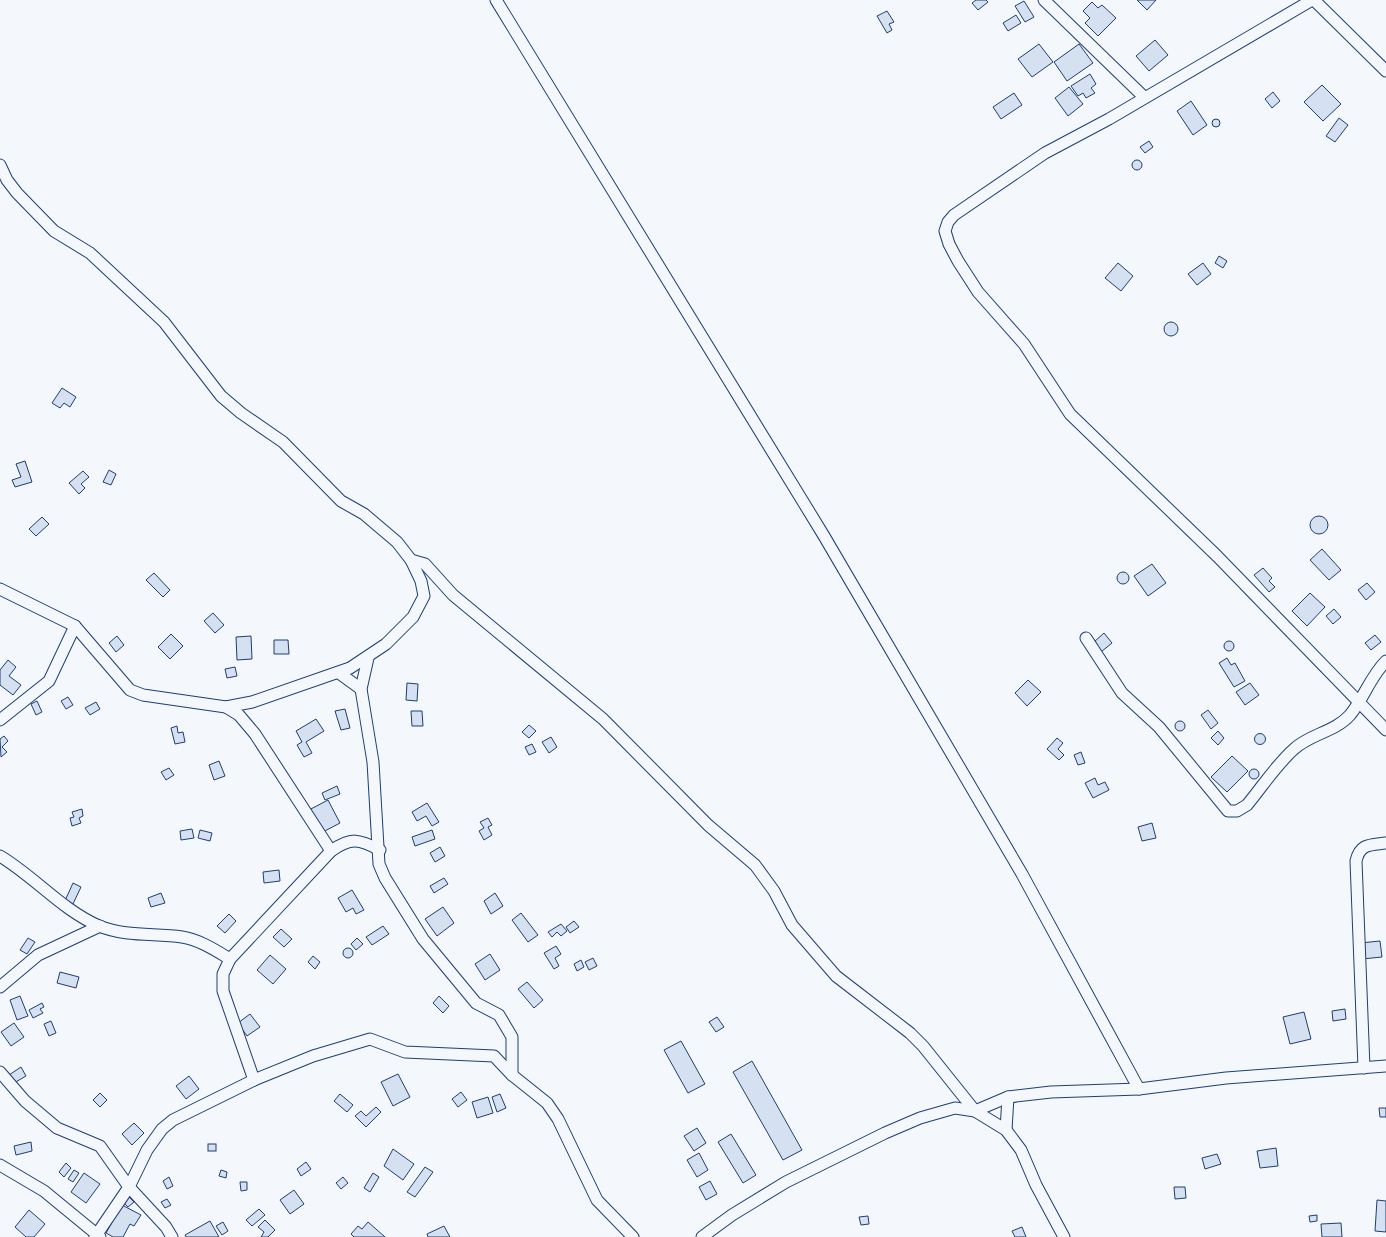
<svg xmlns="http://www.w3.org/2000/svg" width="1386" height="1237" viewBox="0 0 1386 1237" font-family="Rubik,sans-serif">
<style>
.building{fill:#d5e0f0;stroke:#1d3f73}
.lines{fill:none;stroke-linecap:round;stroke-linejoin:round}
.street-casing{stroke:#1d3f73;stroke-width:13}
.street{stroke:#f4f7fb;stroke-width:11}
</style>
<rect width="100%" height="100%" fill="#f4f7fb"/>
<g class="building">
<path d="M976,0H986L988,2L978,10L972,3Z"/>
<path d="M1137,0H1156L1147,10Z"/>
<path d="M1024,1L1034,17L1025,22L1015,6Z"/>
<path d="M1092,2L1098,8L1102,5L1116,18L1098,36L1085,23L1090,18L1083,11Z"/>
<path d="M887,11L894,22L889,24L892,30L887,33L877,16Z"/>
<path d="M1016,15L1021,23L1008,31L1003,23Z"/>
<path d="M1155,40L1168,55L1149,71L1136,56Z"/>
<path d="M1039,44L1053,62L1032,77L1018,59Z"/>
<path d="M1079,44L1093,63L1067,81L1054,62Z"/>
<path d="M1090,74L1096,84L1091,88L1095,93L1086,98L1083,93L1078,96L1071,86Z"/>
<path d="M1322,85L1341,104L1323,121L1304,102Z"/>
<path d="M1069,87L1083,104L1068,116L1055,98Z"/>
<path d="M1273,92L1280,101L1272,108L1265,99Z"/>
<path d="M1014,93L1022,105L1001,119L993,107Z"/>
<path d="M1191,101L1207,125L1193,135L1177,111Z"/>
<path d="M1339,118L1348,125L1335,142L1326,136Z"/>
<circle cx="1216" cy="123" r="4"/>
<path d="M1149,141L1153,147L1145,153L1140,147Z"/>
<circle cx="1137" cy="165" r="5"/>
<path d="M1219,256L1227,261L1223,268L1215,263Z"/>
<path d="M1118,263L1133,276L1121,291L1105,278Z"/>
<path d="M1203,263L1211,274L1197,285L1188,274Z"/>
<circle cx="1171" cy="329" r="7"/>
<path d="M62,388L76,397L70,407L64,403L60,408L52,403Z"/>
<path d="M25,461L32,482L15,487L12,480L21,477L16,464Z"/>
<path d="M109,470L116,474L111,485L103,482Z"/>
<path d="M83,471L89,477L81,484L85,488L79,494L69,483Z"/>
<circle cx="1319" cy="525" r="9"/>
<path d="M42,517L49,524L36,536L29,529Z"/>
<path d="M1322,549L1341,570L1329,580L1310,560Z"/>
<path d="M1152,564L1166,583L1148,596L1134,576Z"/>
<path d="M1263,568L1272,578L1269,581L1275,587L1269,592L1254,575Z"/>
<circle cx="1123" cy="578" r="6"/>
<path d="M154,573L170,590L163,597L146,580Z"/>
<path d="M1367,583L1375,592L1366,600L1358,590Z"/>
<path d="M1310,593L1325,607L1307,626L1292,611Z"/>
<path d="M1334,609L1341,617L1333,624L1326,616Z"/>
<path d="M213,613L224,625L215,633L204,621Z"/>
<path d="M1104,633L1112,643L1101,652L1094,642Z"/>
<path d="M171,634L183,646L170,659L158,647Z"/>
<path d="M1375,635L1381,642L1371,650L1365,643Z"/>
<path d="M117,636L124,645L116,652L109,643Z"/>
<path d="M251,636L252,659L237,660L236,637Z"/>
<path d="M274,640H288L289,654H274Z"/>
<circle cx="1229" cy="646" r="5"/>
<path d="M1227,658L1231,665L1235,663L1245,681L1234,687L1219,663Z"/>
<path d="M8,660L16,667L9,676L21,685L13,695L0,685V670Z"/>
<path d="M235,667L237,676L227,678L225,669Z"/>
<path d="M1028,680L1041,692L1027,706L1015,693Z"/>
<path d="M407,683L418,684L417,701L406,700Z"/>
<path d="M1250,683L1259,695L1245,705L1236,692Z"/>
<path d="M68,697L73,705L66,709L61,701Z"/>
<path d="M37,701L42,712L36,715L31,704Z"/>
<path d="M96,702L100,709L90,715L85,708Z"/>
<path d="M345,709L350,728L341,730L335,711Z"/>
<path d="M1208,710L1218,723L1211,729L1201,715Z"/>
<path d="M411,711H422L423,726H412Z"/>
<path d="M316,719L324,731L306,742L312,753L304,757L297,745L302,742L296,731Z"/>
<circle cx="1180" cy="726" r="5"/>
<path d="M529,725L536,731L529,738L522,732Z"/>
<path d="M177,726L178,733L183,732L185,742L175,744L171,728Z"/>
<path d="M1218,731L1224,738L1218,745L1211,738Z"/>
<circle cx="1260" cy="739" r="5.5"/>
<path d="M4,736L8,741L2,747L7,752L1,757L0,739Z"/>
<path d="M551,737L557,747L549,753L542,742Z"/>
<path d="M1057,738L1063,743L1058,749L1064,755L1059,760L1047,749Z"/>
<path d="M532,744L536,752L529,755L525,747Z"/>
<path d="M1081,752L1085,763L1078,765L1074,755Z"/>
<path d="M1232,756L1248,771L1227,792L1211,777Z"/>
<path d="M219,761L225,776L214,780L209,765Z"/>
<path d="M169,768L174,775L166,780L161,772Z"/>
<circle cx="1254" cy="774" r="5"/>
<path d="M1095,778L1098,785L1105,782L1109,790L1093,798L1085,783Z"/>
<path d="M337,786L340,794L325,800L322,793Z"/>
<path d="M328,800L340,823L321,833L309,810Z"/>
<path d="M427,803L439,822L432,826L426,816L417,821L412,812Z"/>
<path d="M82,809L83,816L79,818L81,823L72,826L70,818L74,817L72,812Z"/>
<path d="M488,818L492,825L488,827L492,835L484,840L479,831L484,828L480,822Z"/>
<path d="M1152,823L1156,838L1142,841L1138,827Z"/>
<path d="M192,829L194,838L181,840L180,831Z"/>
<path d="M200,830L212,833L210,841L198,838Z"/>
<path d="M432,830L435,839L415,846L412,837Z"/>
<path d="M440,847L445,856L435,862L430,853Z"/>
<path d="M279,870L280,881L264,883L263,872Z"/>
<path d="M444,878L448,884L434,893L430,886Z"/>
<path d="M73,883L81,887L72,906L64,903Z"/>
<path d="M352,890L364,910L356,914L353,908L346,912L338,898Z"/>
<path d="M161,893L165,903L151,907L148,898Z"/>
<path d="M495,893L503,906L491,914L484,901Z"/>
<path d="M443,907L454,923L437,936L425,919Z"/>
<path d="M521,913L538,935L528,942L512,920Z"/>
<path d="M229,914L236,921L225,933L217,926Z"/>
<path d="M574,921L579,927L570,933L566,927Z"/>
<path d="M561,924L567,931L561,936L557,932L552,937L548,932Z"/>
<path d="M383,926L389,934L372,945L366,937Z"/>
<path d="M281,929L292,939L284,947L273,937Z"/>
<path d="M28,938L35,942L27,954L20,950Z"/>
<path d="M357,938L363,944L356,950L351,944Z"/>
<path d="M1380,941L1382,957L1362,959L1360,943Z"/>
<path d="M556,946L561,954L555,958L559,966L554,969L544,953Z"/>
<circle cx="348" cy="953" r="5"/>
<path d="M490,954L500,970L485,980L475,964Z"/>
<path d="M270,955L286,969L273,984L257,970Z"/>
<path d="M313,956L320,962L315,969L308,962Z"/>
<path d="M593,958L597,966L589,970L585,962Z"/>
<path d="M581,960L584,967L577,971L574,964Z"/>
<path d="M60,972L79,977L76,988L57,983Z"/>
<path d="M527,982L543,1000L534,1008L518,989Z"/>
<path d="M20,996L28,1016L17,1020L10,1000Z"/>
<path d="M439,996L449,1006L443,1013L433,1003Z"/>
<path d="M42,1003L44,1007L40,1009L43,1013L33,1018L29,1010Z"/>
<path d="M1345,1009L1346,1019L1333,1021L1332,1011Z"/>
<path d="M1304,1012L1311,1039L1290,1044L1283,1017Z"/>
<path d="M250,1014L260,1027L247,1036L238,1023Z"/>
<path d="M717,1017L724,1027L716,1032L709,1022Z"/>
<path d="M51,1021L56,1033L49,1036L44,1024Z"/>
<path d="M14,1023L24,1037L11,1046L1,1032Z"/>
<path d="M681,1041L705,1084L688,1093L664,1050Z"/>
<path d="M752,1061L802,1150L783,1160L733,1072Z"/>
<path d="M21,1067L26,1076L14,1083L9,1075Z"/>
<path d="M398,1074L410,1097L393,1106L381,1082Z"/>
<path d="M189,1076L199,1089L186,1099L176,1086Z"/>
<path d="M461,1092L467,1100L458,1107L452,1099Z"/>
<path d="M100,1093L107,1100L100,1107L93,1100Z"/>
<path d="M340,1094L353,1105L347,1112L334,1101Z"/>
<path d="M500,1094L506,1108L497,1112L492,1097Z"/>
<path d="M488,1097L493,1113L477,1118L472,1102Z"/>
<path d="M376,1107L381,1112L366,1127L355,1116L361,1111L366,1116Z"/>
<path d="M1379,1108H1386V1117H1380Z"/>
<path d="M134,1123L144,1133L132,1145L122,1134Z"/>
<path d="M697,1128L706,1143L694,1151L684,1136Z"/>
<path d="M731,1134L756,1175L743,1183L718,1142Z"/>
<path d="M31,1142L32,1151L16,1155L14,1146Z"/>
<rect x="208" y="1144" width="8" height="7"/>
<path d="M1276,1148L1278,1166L1260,1168L1257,1151Z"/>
<path d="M393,1149L414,1164L403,1180L384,1166Z"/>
<path d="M699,1153L708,1170L697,1177L687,1160Z"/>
<path d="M1217,1154L1221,1164L1205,1169L1202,1158Z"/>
<path d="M306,1162L311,1169L301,1176L297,1169Z"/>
<path d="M66,1163L71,1168L64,1177L59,1172Z"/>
<path d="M425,1167L433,1172L415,1197L407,1192Z"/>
<path d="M74,1170L79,1173L73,1182L68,1179Z"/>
<path d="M221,1170L227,1172L226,1178L219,1176Z"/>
<path d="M84,1173L100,1184L86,1203L71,1192Z"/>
<path d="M373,1173L379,1177L370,1192L364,1188Z"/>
<path d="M169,1177L173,1186L167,1189L163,1181Z"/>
<path d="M343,1177L348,1183L341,1189L336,1183Z"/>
<path d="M710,1181L717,1194L706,1200L699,1187Z"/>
<path d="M240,1182H247V1190L241,1191Z"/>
<path d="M1174,1187H1185L1186,1198L1175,1199Z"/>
<path d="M294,1190L304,1204L290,1214L280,1200Z"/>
<path d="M129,1197L134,1202L128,1207L123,1202Z"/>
<path d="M167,1199L171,1205L165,1208L161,1202Z"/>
<path d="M1377,1200L1386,1201V1232L1375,1231Z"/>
<path d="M122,1205L141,1215L134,1226L130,1224L123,1237H113L106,1233Z"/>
<path d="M259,1209L265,1215L252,1226L246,1220Z"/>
<path d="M29,1210L45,1224L34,1237H26L15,1227Z"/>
<path d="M1317,1215V1221L1310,1222L1309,1216Z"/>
<path d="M868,1216L869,1224L861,1225L859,1217Z"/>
<path d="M265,1220L275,1230L268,1237H261L264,1232L258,1227Z"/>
<path d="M210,1221L219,1237H186L185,1235Z"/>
<path d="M223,1222L228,1231L222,1235L216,1226Z"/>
<path d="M368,1222L385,1237H354L351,1234L358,1226L362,1229Z"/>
<path d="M1341,1223L1342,1237H1322L1321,1224Z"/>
<path d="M444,1226L450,1237H428L427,1234Z"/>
<path d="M1022,1227L1026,1237H1015L1012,1231Z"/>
</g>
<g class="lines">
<defs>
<g id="street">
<path d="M496,0L824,536L1022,874L1139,1089"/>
<path d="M1044,0L1144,97"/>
<path d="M1312,0L1109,119L1045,153L954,215L948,222L945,231L949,244L958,261L978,292L1024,344L1070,414L1217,556L1386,730"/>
<path d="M1314,0L1386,71"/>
<path d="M0,165L7,180L17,193L54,231L90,253L164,322L221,396L241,413L283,442L341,501L364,514L397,542L411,560L425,564L453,595L603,719L708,825L755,865L774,891L792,925L836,976L910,1033L923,1046L975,1111L1006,1130L1021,1150L1036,1185L1064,1237"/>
<path d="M0,589L75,626L130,690L143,695L226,707L252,702L350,668L386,644L413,617L424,596L421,581L411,560"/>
<path d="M1086,638L1122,693L1159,727L1228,811H1237L1247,805C1262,787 1276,765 1294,749C1310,734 1335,732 1350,715C1364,698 1370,677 1386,661"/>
<path d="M368,658L361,689L373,762L379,864L385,878L423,939L476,1003L499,1015L512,1037V1075"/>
<path d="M339,673L361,689"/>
<path d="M226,707L239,715L255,734L331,851"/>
<path d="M0,720L49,681L75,626"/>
<path d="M0,856C35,877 62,910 99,926C126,937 155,933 182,937C200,940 215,950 230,959"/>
<path d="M0,987L38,955L100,926"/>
<path d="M1364,1068L1356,861C1360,843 1371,845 1386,843"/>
<path d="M0,1072L25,1101L57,1128L100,1146L129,1187L166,1227L172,1237"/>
<path d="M254,1080L223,991V974L230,959L331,851C351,837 359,839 380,850"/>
<path d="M1006,1130L1008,1097"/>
<path d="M0,1165L44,1191L100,1237"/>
<path d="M95,1237L129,1187L147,1150L162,1129L173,1120L254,1080L313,1056L370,1039L405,1052L494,1056L512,1075L547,1103L558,1119L597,1200L633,1237"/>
<path d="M702,1237L732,1215L786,1182L885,1133L920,1118L955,1108L975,1111L1008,1097L1051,1092L1139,1089L1226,1078L1386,1066"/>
</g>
</defs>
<use href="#street" class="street-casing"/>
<use href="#street" class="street"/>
</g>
</svg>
